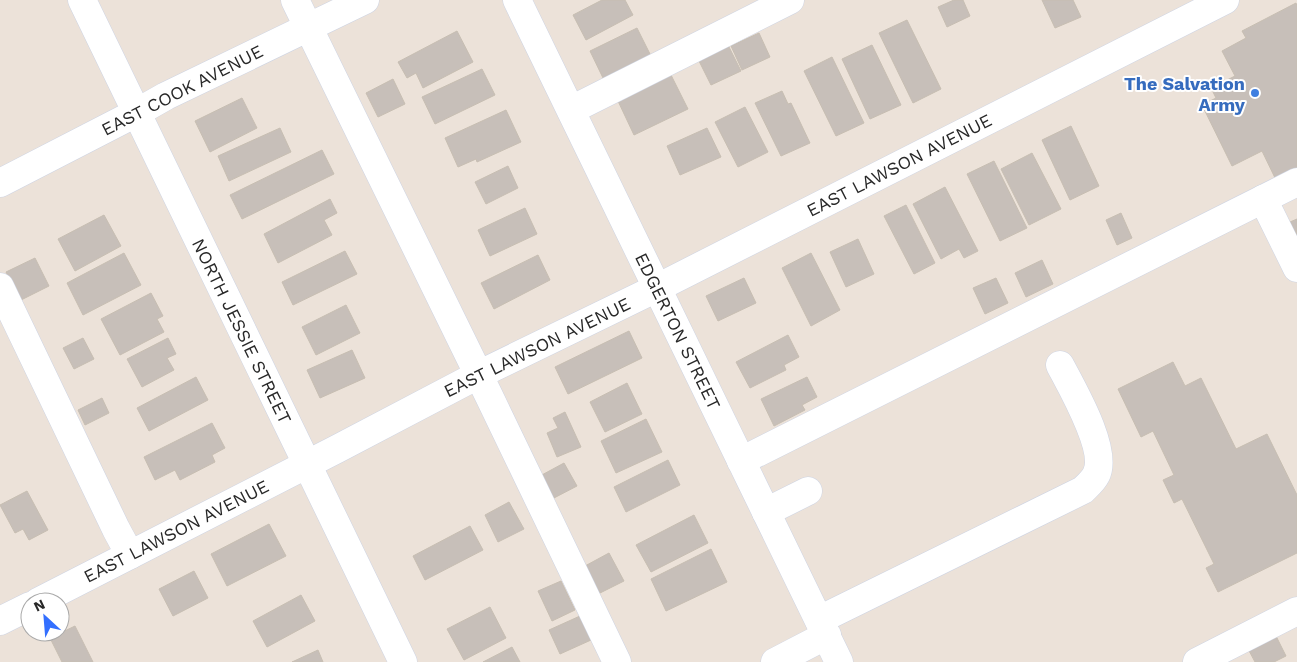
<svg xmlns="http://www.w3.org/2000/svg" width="1297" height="662" viewBox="0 0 1297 662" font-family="'Work Sans',sans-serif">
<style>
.building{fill:#c7bfb9;stroke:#c7beb2}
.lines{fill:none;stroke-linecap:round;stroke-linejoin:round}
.minor-casing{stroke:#ced4e3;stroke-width:29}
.minor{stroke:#fff;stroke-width:28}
.shop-dot{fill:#3f7fe0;stroke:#fff;stroke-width:2}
.labels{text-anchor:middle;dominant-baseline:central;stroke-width:4;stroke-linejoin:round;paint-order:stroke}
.shop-label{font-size:18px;font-weight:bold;fill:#366cbe;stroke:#fff;text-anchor:end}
.street-label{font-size:18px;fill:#282828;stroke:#fff}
</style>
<rect width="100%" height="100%" fill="#ece2d9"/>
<g class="building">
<path d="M602,0H625L633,15L586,40L573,15Z"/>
<path d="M954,0H963L970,16L947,27L938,7Z"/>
<path d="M1042,0H1073L1081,17L1055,28Z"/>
<path d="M1296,3L1297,6V172L1277,182L1262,151L1232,166L1202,105L1216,98L1211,88L1235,76L1222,51L1246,38L1242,31Z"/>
<path d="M907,20L941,89L913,103L879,33Z"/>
<path d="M637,28L651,56L604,80L590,51Z"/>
<path d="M457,31L473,62L423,88L416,73L407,78L398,62Z"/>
<path d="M759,33L770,57L742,70L731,46Z"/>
<path d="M728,45L741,71L711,85L698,59Z"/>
<path d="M872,45L901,105L870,119L842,59Z"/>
<path d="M832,57L864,123L836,136L804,71Z"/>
<path d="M482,69L495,95L435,124L422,97Z"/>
<path d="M671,75L688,109L634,135L618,101Z"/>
<path d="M393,79L405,104L378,117L366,93Z"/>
<path d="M782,91L788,104L791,103L810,143L781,156L755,103Z"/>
<path d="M242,98L257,128L210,152L195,121Z"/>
<path d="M745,107L768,152L738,167L715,122Z"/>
<path d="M506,110L521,142L477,162L476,159L458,167L445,138Z"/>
<path d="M1071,126L1099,186L1070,200L1042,140Z"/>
<path d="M280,128L291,152L229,181L218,156Z"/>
<path d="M707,128L721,157L680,175L667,146Z"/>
<path d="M322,150L334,174L242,219L230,195Z"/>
<path d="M1032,153L1061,209L1029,225L1001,169Z"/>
<path d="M994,161L1027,228L1000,241L967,174Z"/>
<path d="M508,166L518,188L486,204L475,182Z"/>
<path d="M945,187L978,251L964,258L959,249L941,259L913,204Z"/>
<path d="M330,199L337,213L324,220L332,235L278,263L264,234Z"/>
<path d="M906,205L935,263L914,274L884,216Z"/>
<path d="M525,208L537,234L490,256L478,230Z"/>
<path d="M1121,213L1132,238L1117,245L1106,220Z"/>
<path d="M104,215L121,246L75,271L58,239Z"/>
<path d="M1297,219V236L1290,222Z"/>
<path d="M858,239L874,274L846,287L830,252Z"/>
<path d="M345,251L357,274L293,305L282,282Z"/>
<path d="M124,253L141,285L83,315L67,283Z"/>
<path d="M811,253L840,310L811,326L782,268Z"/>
<path d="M538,255L550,280L494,309L481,283Z"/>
<path d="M35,258L49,286L21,300L6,272Z"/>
<path d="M1042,260L1053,284L1026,297L1015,273Z"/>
<path d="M744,278L756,303L718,321L706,296Z"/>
<path d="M996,278L1008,303L985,314L973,288Z"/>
<path d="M151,293L163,316L157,319L164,332L120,355L101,319Z"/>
<path d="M346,305L360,333L316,355L302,327Z"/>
<path d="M629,331L642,358L568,394L555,367Z"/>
<path d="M788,335L799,357L784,365L786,370L750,388L736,362Z"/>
<path d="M83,338L94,359L74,369L63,348Z"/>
<path d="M168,338L176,354L167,358L174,370L142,387L127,359Z"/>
<path d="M352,350L365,378L320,398L307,370Z"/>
<path d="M1173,362L1185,386L1201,378L1236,449L1267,434L1297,495V553L1218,592L1206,568L1214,564L1182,499L1174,503L1163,480L1174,475L1153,431L1141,437L1118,389Z"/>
<path d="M196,377L208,400L149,431L137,408Z"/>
<path d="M807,377L817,397L802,405L805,410L774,426L761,399Z"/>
<path d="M627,383L642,414L605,432L590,402Z"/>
<path d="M102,398L109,413L85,425L78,410Z"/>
<path d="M565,412L581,447L557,457L547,433L558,428L553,418Z"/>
<path d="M646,419L662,452L616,473L601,441Z"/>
<path d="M212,423L225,448L212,455L215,462L180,480L175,470L155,480L144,457Z"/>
<path d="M668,460L680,485L626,512L614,487Z"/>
<path d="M564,463L577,486L552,499L540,476Z"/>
<path d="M27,491L48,530L29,540L23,529L15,533L0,505Z"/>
<path d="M509,502L524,529L498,542L485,515Z"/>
<path d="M694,515L708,543L651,572L636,545Z"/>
<path d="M269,524L286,556L227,586L211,554Z"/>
<path d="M470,526L483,550L425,580L413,556Z"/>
<path d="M711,549L727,582L666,611L651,579Z"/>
<path d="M609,553L624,581L600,593L585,566Z"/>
<path d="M194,571L208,598L173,616L159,589Z"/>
<path d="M561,581L575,610L552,621L538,591Z"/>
<path d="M301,595L315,621L267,647L253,621Z"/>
<path d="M490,607L506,638L464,660L447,629Z"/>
<path d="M580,616L591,640L560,654L549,630Z"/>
<path d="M75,626L93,662H62L50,638Z"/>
<path d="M1274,632L1286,656L1274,662H1255L1246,645Z"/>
<path d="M512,647L520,662H483Z"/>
<path d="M318,650L323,662H292Z"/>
</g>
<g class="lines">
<defs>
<g id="minor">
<path d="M82,0L403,662"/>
<path d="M295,0L489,396L617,662"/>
<path d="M517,0L839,662"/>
<path d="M571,110L790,0"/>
<path d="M0,183L136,113L166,96L365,0"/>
<path d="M1263,199L1297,268"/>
<path d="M0,287L116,529L130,555"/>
<path d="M741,461L1297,182"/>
<path d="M766,512L808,491"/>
<path d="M38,602L337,449L478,375L657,288L1225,0"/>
<path d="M819,620L1083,490C1087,486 1093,481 1096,475C1109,451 1072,388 1060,365"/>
<path d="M0,621L30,606"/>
<path d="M775,662L827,635"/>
<path d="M1197,662L1297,611"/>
</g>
</defs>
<use href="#minor" class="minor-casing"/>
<use href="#minor" class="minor"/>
</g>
<circle class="shop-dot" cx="1255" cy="93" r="5"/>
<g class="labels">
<g class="shop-label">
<text x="1245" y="83">The Salvation<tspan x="1245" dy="21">Army</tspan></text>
</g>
<g class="street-label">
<text transform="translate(182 90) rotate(-27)">EAST COOK AVENUE</text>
<text transform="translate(899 165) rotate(-27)">EAST LAWSON AVENUE</text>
<text transform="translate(242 331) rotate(64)">NORTH JESSIE STREET</text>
<text transform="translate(678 331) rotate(64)">EDGERTON STREET</text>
<text transform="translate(537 347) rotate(-26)">EAST LAWSON AVENUE</text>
<text transform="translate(176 531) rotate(-27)">EAST LAWSON AVENUE</text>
</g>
</g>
<g transform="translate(45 617) rotate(334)"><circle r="24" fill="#ffffff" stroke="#a9a9a9"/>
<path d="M0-4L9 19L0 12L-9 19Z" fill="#336fff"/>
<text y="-8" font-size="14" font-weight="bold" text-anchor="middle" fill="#282828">N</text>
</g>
</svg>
